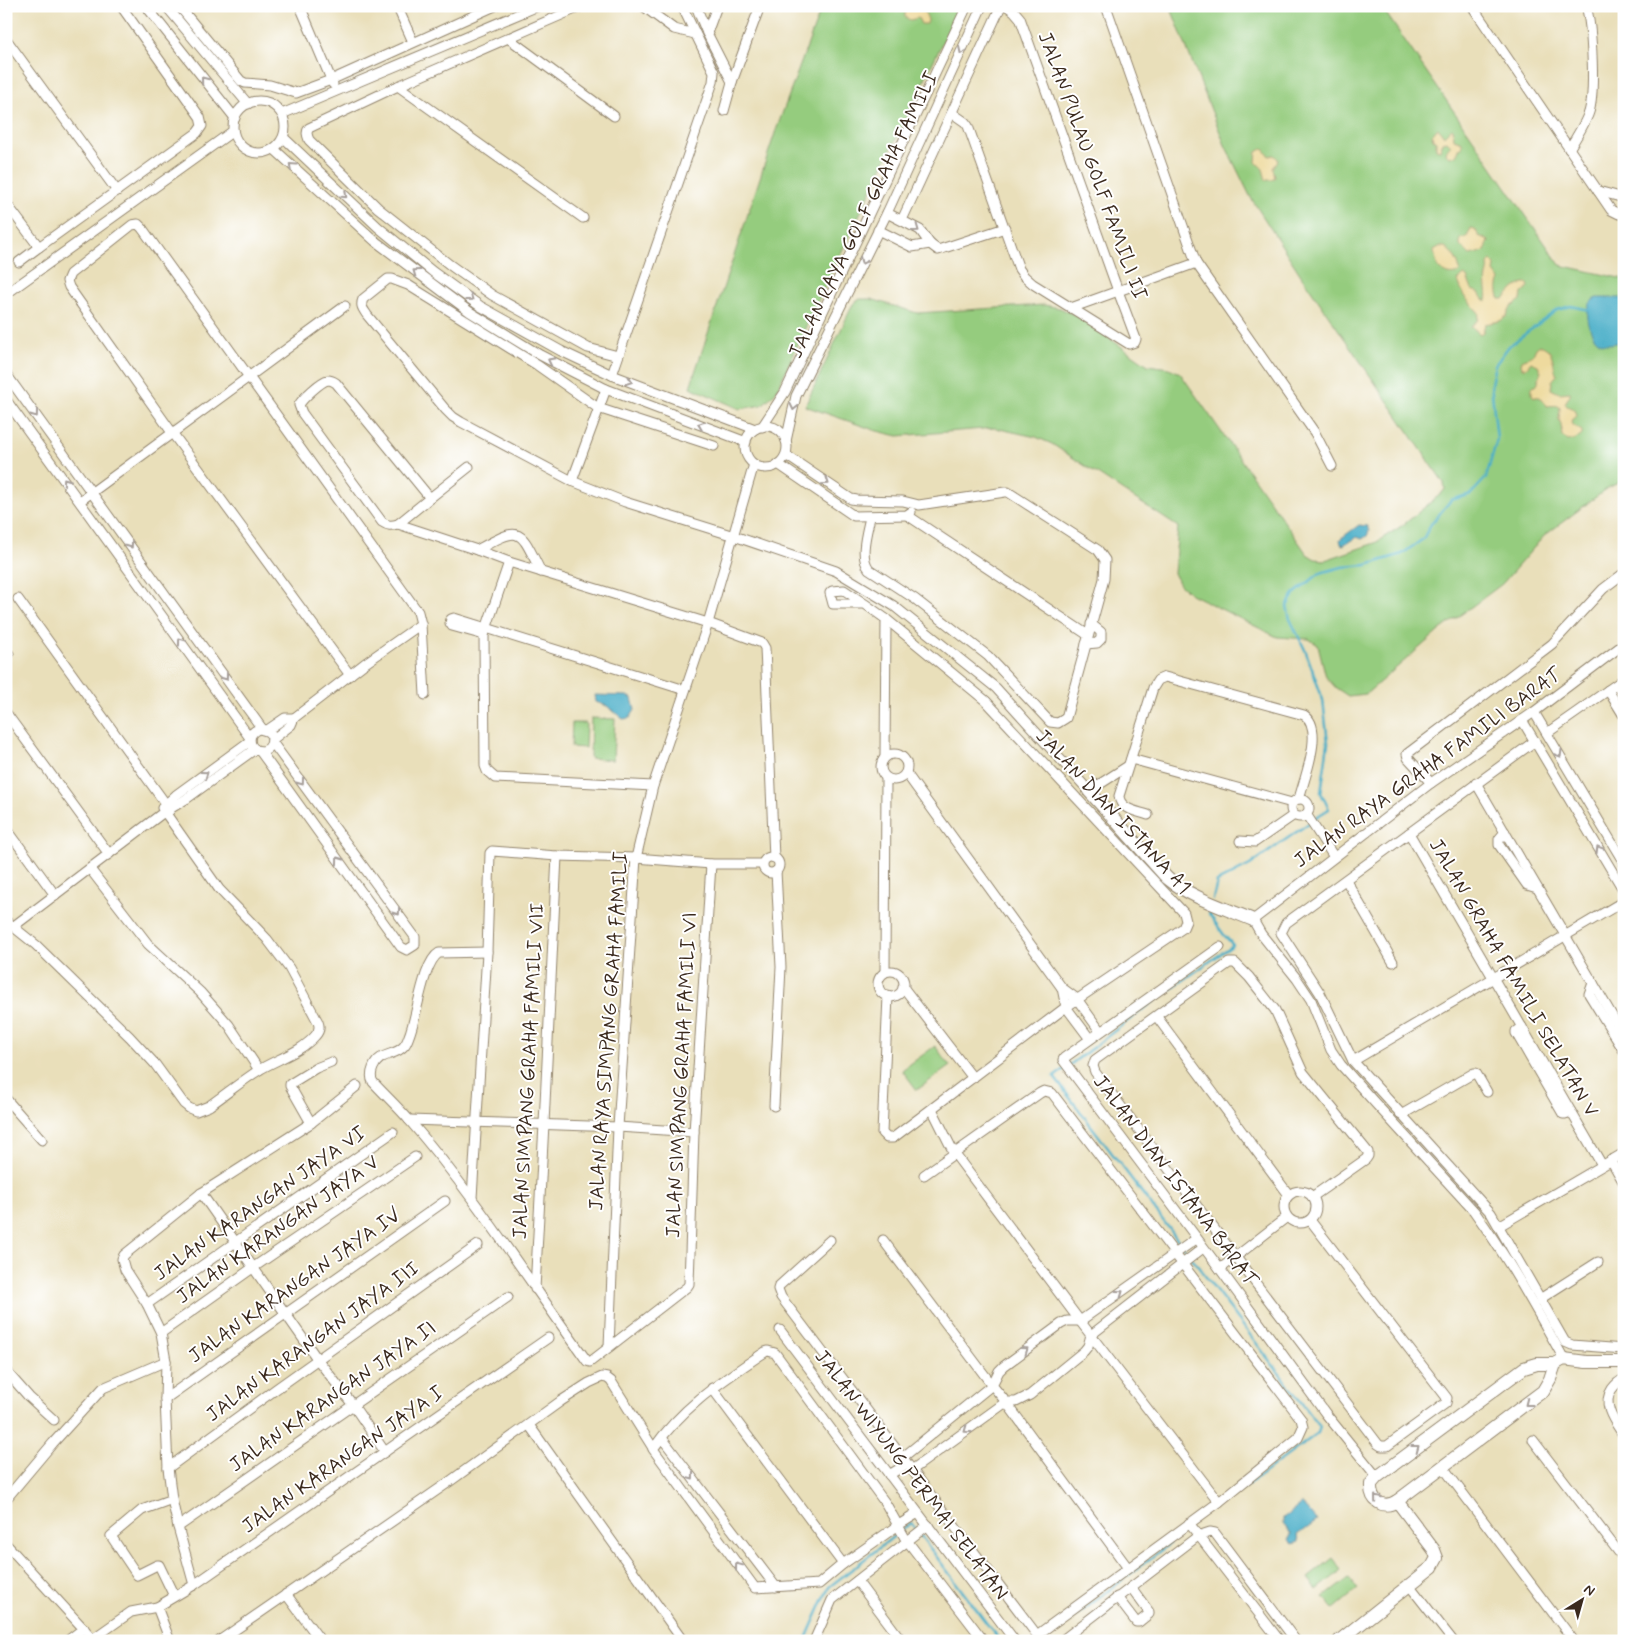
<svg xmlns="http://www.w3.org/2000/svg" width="1630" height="1647" viewBox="0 0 1630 1647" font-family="Mynerve,sans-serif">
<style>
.green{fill:#95cc7e;stroke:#687b4e}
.sand{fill:#eeda9e;stroke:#94825e}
.water{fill:#49aec8;stroke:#426c73}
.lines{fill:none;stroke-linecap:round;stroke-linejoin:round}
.stream{stroke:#49aec8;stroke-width:2.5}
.street-casing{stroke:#92846c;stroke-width:11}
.secondary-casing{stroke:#92846c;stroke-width:14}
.street{stroke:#fff;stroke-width:9}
.secondary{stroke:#fff;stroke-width:12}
.oneway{stroke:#a79f9a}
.labels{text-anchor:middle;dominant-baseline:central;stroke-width:4;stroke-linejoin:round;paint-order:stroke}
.street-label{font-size:20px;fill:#3b2a1e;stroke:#fff}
</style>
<rect width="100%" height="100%" fill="#fff"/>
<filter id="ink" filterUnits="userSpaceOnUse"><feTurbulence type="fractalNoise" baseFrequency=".02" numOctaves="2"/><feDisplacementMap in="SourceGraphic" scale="10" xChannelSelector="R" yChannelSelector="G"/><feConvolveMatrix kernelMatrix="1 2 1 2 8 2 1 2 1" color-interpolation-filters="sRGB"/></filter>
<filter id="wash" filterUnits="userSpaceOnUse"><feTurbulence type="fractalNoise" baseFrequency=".0096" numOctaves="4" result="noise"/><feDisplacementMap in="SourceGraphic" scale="20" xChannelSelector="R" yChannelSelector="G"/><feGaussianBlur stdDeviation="1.12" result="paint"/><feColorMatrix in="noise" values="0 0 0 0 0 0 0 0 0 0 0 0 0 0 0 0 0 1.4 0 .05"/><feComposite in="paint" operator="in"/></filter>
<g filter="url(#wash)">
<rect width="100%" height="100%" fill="#e9dfba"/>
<g class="green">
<path d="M822,6H960L816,305L776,392L762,405L740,409L690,387L775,133Z"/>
<path d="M1170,6H1381L1560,265L1624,279V480L1608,488L1544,536L1502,584L1439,631L1366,694L1348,696L1336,688L1326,677L1318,645L1309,639L1277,637L1191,594L1180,585L1174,573L1178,527L1052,444L1036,437L995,428L898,436L877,431L805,406L853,304L860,299H871L917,313L1044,305L1060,308L1077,316L1148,365L1169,368L1180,373L1307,554L1315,559L1325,560L1375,543L1403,525L1442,493L1445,489L1444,483L1302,277L1251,198L1225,145Z"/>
<path d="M591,718L615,719L613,760L590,758Z"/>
<path d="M572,723H586L585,748L571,747Z"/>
<path d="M935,1046L950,1066L917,1090L902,1070Z"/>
<path d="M1333,1558L1342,1570L1317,1590L1308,1578Z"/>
<path d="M1349,1578L1358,1589L1334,1609L1324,1597Z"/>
</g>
<g class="sand">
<path d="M919,6H924V10L928,20L927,24H921L918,18L910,20L905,17V12L908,9H916Z"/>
<path d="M1438,128L1444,136L1452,128L1453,129L1454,139L1462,142V148L1459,149L1456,155L1449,157L1446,154L1447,150L1451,145L1447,141L1442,142L1440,150L1436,149V141L1433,139L1432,135Z"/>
<path d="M1262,149L1265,150L1269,156L1274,155L1278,159L1277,163L1273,168L1275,178L1272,180H1266L1263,169L1256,162L1257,152Z"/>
<path d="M1471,228L1475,229L1479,236L1489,241L1485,251L1470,255L1460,245V239L1467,237Z"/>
<path d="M1439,247H1445C1453,253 1459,262 1460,272C1451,277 1447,274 1438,268L1434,252V250Z"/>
<path d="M1491,261L1495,265L1494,272L1500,280C1497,284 1497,295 1500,299H1504C1511,292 1516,283 1528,284L1529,287L1522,293L1521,300L1511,307L1507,316L1500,321L1485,324L1483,332L1480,334L1471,326L1478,320L1479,313L1464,296L1458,281L1464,275L1467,277L1472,290L1479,293L1483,299L1487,301C1489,293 1485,284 1487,276C1488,271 1489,270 1488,264Z"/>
<path d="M1540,345C1556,351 1551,362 1557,375L1552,381L1551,389L1559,393L1570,392V395L1565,403L1567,406C1573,409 1576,409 1577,416L1571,421L1572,425L1582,431V435C1578,439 1573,440 1568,441L1562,436L1561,424L1559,420C1559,408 1565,404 1547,406L1539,397H1535L1532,395V387L1536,386C1539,382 1538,377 1541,372L1538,365L1531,362L1526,368H1522L1521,364L1522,360L1533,355L1536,348Z"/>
</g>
<g class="water">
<path d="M1624,298V341C1616,343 1607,346 1600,342C1588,337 1581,302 1597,298Z"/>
<path d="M1359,525L1367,526L1369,531L1367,536L1362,539L1357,537L1343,545L1341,544L1340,539Z"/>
<path d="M595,695L627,696L632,698L635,710L630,718L623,719L607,706L596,702Z"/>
<path d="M1302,1504L1317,1521L1298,1535L1299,1542L1293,1544L1289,1540L1291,1534L1283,1524V1518Z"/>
</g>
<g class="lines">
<g class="stream">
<path d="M1313,819L1329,809L1321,793L1328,743L1323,700L1306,652L1290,619L1287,606L1294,594L1320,573L1342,567L1367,565L1402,554L1423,539L1431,524L1451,500L1471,494L1486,478L1497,439L1491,384L1495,365L1509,346L1557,310L1571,306L1590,310"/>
<path d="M1213,899L1217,882L1250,865L1309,823"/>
<path d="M1211,907L1209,914L1224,935L1233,945L1154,1001L1054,1077L1320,1427L1318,1433L1238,1492"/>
<path d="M805,1641L829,1587L911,1523L1000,1641"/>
<path d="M1043,1641L1169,1544"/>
</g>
</g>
</g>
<g filter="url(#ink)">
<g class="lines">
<defs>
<g id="street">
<path d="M146,6L235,118"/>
<path d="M166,6L248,104"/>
<path d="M179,6L241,81L245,83L270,85L296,93L331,80L495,6"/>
<path d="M300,6L333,84"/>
<path d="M397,6L413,42"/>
<path d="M582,6L398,86L309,128C306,132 307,135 309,140L378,208L450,265L492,295L588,348L618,356"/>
<path d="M643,6L674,29L695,34"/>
<path d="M696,6L707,33"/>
<path d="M717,6L707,33L732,82"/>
<path d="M1106,6L1196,263L1315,433L1332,466"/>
<path d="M1472,6L1611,210L1619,214H1624"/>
<path d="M508,38L614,116"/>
<path d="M6,39L117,191"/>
<path d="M398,86L583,218"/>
<circle cx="259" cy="127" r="26"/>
<path d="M724,111L732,82L760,6"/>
<path d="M952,113L965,122L968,126L1019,269L1024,276L1033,284L1129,344L1135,342L1136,339L1118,291L1020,18L1014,11L1007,6"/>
<path d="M282,114L538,6"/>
<path d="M284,138L378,227L433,272L480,306L561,351L612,375L755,429"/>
<path d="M274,149L375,241L470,312L540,355L606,389L746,442"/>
<path d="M1569,149C1576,138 1583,127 1588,115C1596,96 1592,26 1586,6"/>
<path d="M1598,191L1624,198"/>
<path d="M6,203L39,247L197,133L202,126L200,117L121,6"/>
<path d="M887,213L920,230L930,244L938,250L1005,228"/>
<path d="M902,220L1001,6"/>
<path d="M878,230L912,247L930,244"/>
<path d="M19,262L39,247"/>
<path d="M6,294L233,131"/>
<path d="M1071,308L1196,263"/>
<path d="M6,374L263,730"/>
<path d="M612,375L713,82L714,72L682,6"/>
<path d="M6,400L250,738"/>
<circle cx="766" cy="447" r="21"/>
<path d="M762,427L785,392L967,6"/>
<path d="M786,441L796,396L887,213L982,6"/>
<path d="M714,446L598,408L537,365L408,285L392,279H388L363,299C360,306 363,309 367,315L445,409L453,417L461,422L572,481L625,502L734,536L836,571L894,606L996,688L1089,791L1128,766"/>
<path d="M786,455L851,499L857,500L903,501L919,505L1005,492H1008L1098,550L1105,560L1104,579L1066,718L1058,723L1050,722L988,656L915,599L869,569C859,556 867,532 870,517"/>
<path d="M778,464L854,516L907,515L911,512"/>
<path d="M469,467L430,498L336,383C333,381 331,380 328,380C321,381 302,399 299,405L302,413L382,522C388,526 391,526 398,524L477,550L509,562L708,623L762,643L765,648L774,858"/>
<path d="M572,481L606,389"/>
<path d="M80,501L345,306"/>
<path d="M907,515L1088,635"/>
<path d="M398,524L430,498"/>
<path d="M477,550C522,525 519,528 541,572"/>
<path d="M509,562L484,635L485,766L487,771L495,778L653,786"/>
<path d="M18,599L170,810"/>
<path d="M865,604H833L830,593L832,591L844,590L865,604L886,619L986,701L1184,913L1186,921L1183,928L1066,1007L893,1138H887L882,1133L888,996"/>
<path d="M484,635L452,626L450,623L451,619L454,618L685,690"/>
<path d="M1086,644L1097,643L1101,639V632L1091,624"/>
<path d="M6,655L9,654"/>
<path d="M350,675L173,434L69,287L67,281L70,274L132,225L138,224L142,228L418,612L421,624L425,695"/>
<path d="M1608,690L1624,716"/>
<path d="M1534,712L1624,863"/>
<path d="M6,713L109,854"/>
<path d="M294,718L364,664L421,624"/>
<path d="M1522,720L1624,891"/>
<circle cx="261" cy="740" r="11"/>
<path d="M266,731L285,718H294L291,725L272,740"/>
<path d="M1547,733L1624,679"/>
<path d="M1535,741L1286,923L1281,933L1320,993L1353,1061L1491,1213L1565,1342L1572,1345L1624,1349"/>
<path d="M260,751L401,947L407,950L415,945V937L272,742"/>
<circle cx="894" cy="767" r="13"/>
<path d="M885,757L886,619"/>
<path d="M1131,759L1292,803"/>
<path d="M906,773L1062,988"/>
<path d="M1431,783L1408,758L1407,754L1552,644L1603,589L1624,573"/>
<path d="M1476,783L1624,1036"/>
<circle cx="1300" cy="808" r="9"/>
<path d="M164,806L176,795L250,741"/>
<path d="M1306,814L1334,857"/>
<path d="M1148,815C1137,811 1120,810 1119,796L1153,688L1158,680L1165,677L1304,715C1325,728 1304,779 1299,799"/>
<path d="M6,828L55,895"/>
<path d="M1505,832L1499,839V845L1527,885L1537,888"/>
<path d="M1409,833L1602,1165"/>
<path d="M1240,841L1255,842L1294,815"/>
<circle cx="771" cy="865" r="8"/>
<path d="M90,869L148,944L200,992L229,1025L259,1070"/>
<path d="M1346,880L1393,962"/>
<path d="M6,921L36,945L130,1037L155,1064L184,1104L189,1108L196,1111L209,1106C226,1094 242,1081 259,1070C277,1059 301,1052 315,1036C319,1032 320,1027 318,1022L289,968L267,939L219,889L162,808"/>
<path d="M14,926L160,815L186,799L255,749"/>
<path d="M1220,947L1064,1058L1063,1060L1220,1269L1326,1414L1377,1477"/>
<path d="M487,952L439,953C423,962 417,1017 409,1036C408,1039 406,1044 404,1046C395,1057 380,1051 373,1068C371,1073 370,1077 373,1082C385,1095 398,1107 410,1121C475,1196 529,1281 587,1361L590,1362L687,1287L689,1284L694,1132L711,864"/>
<circle cx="891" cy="984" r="13"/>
<path d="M885,972L886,779"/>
<path d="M1593,983L1589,994L1624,1051"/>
<path d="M903,987L973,1078"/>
<path d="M1157,1017L1289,1195"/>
<path d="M1522,1027L1516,1031V1033L1563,1114H1565L1571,1112"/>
<path d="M1090,1039L1066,1007L1062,988L1077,999L1100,1031"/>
<path d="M1353,1061L1624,901"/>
<path d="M6,1099L42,1140"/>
<path d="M774,1106L781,967L776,871"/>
<path d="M932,1109L954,1153L1080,1321L1219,1502"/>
<path d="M1401,1115L1474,1073H1476L1487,1092"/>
<path d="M409,1120L618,1127L694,1132"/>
<path d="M311,1123L290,1086V1084L316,1068L331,1062"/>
<path d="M1611,1160L1624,1183"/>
<circle cx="1300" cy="1207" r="16"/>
<path d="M201,1193L318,1360L353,1405L385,1452"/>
<path d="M472,1198L487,952L490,853L492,851L557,856L636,858L711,864H762"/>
<path d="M1310,1220L1447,1398L1446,1403L1387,1446H1381L1378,1444L1095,1072L1093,1066L1095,1060L1229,963H1235L1249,977L1275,1010L1303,1072L1368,1152V1156L1366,1159L1312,1197"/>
<path d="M1499,1226L1624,1153"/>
<path d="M830,1240L779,1286L778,1289L781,1297L1037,1635L1219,1502L1298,1438L1303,1427L1301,1419L1052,1093L1044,1091L1040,1093L924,1175"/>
<path d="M883,1240L992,1385L1006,1402L1128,1568"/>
<path d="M1220,1269L1287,1217"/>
<path d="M535,1289L544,1124L557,856"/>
<path d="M1540,1299L1598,1262"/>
<path d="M147,1304L393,1132"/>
<path d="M1080,1321L1196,1239"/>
<path d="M780,1330L1015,1641"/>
<path d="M161,1333L254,1267L415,1157"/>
<path d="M1091,1335L1203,1248"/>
<path d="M609,1347L618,1127L636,858L653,786L708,623L754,464"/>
<path d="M1564,1359C1536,1309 1508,1258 1474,1211L1375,1103L1341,1065L1331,1050L1311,1000L1297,979L1261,934L1253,920L1431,783L1534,712L1624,644"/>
<path d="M6,1371L29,1397L54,1420"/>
<path d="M1624,1379C1619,1381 1615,1385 1612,1389C1601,1405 1615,1422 1624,1436"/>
<path d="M712,1388L843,1564"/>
<path d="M165,1399L445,1201"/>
<path d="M1006,1402H1016L1030,1395L1084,1351L1088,1346L1091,1335"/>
<path d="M529,1425L683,1641"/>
<path d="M662,1438L776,1587"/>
<path d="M1533,1440L1624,1559"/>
<path d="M902,1458L992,1385L999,1371L1004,1366L1061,1324L1067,1321H1080"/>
<path d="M1443,1467L1574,1641"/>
<path d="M168,1468L276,1389L478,1245"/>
<path d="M912,1470L1006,1402"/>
<path d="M889,1475L907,1464"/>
<path d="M6,1499L53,1443L103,1388L166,1361"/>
<path d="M172,1499L142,1510L111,1536L137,1575L157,1565H159L174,1596"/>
<path d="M918,1513L897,1526L843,1564L819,1584L755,1588L653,1449C684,1405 721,1382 765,1352L768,1351L775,1353L886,1504L905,1538L984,1641"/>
<path d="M1189,1523L1280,1641"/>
<path d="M178,1527L508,1297"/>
<path d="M6,1544L95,1641"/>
<path d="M857,1581L902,1641"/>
<path d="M194,1585L178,1527L172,1499L168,1468L165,1399L166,1361L161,1333L147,1304L125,1270L122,1259L124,1255L200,1194L311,1123L357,1086"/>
<path d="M1410,1586L1453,1641"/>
<path d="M286,1594L320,1640"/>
<path d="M1117,1597L1136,1622H1139L1149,1614V1612L1131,1587"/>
<path d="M157,1607L170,1641"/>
<path d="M94,1638L131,1612L157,1607L194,1585L548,1338"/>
<path d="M67,1641L84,1628"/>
<path d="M219,1641L449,1482L561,1401L589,1383L602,1377L607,1378L611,1381L653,1448"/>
<path d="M814,1641L832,1600L928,1525"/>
<path d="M1061,1641L1198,1536L1210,1532L1215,1533L1296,1641"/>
</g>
<g id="secondary">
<path d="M1089,791L1167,878C1191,898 1225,908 1253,920"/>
<path d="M1555,1364L1550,1379L1543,1391L1397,1501C1383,1510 1370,1501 1371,1484L1377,1477L1524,1368L1537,1364H1555L1564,1359L1586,1362H1624"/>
<path d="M1339,1641L1432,1567L1437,1558L1434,1550L1397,1501"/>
</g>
</defs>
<use href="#street" class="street-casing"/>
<use href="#secondary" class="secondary-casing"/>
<use href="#street" class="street"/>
<use href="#secondary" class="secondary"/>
</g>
<defs><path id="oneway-chevron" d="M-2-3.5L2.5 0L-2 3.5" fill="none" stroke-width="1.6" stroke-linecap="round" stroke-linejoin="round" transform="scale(1.25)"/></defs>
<g class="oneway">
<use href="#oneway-chevron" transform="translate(962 51) rotate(115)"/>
<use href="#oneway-chevron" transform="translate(204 80) rotate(-129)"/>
<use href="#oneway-chevron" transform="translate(292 166) rotate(-138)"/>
<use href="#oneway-chevron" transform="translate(344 195) rotate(44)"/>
<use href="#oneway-chevron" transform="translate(916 229) rotate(36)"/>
<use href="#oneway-chevron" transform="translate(863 261) rotate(116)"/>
<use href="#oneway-chevron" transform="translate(416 272) rotate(-144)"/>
<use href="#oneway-chevron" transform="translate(470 298) rotate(36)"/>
<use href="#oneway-chevron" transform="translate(551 361) rotate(-153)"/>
<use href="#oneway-chevron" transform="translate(629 381) rotate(21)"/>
<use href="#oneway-chevron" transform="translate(794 407) rotate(102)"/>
<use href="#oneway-chevron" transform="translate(35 414) rotate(54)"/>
<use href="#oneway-chevron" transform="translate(701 425) rotate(-159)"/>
<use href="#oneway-chevron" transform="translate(66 481) rotate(-126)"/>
<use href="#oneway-chevron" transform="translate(826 482) rotate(34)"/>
<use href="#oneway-chevron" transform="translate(130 545) rotate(54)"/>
<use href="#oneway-chevron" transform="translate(181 641) rotate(-126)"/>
<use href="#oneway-chevron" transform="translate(225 677) rotate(54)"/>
<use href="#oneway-chevron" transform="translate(1559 754) rotate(59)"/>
<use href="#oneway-chevron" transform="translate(205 774) rotate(-36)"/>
<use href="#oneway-chevron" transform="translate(301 782) rotate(54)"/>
<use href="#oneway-chevron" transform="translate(1599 849) rotate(-121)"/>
<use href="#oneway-chevron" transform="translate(339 860) rotate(-126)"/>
<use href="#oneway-chevron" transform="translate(397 912) rotate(54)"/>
<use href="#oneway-chevron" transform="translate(1120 1293) rotate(-36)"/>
<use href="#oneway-chevron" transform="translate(1025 1350) rotate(-36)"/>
<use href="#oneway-chevron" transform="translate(1528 1403) rotate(142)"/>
<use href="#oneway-chevron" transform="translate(967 1430) rotate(144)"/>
<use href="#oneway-chevron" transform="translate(1416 1448) rotate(-37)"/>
<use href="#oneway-chevron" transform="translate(691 1477) rotate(53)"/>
<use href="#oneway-chevron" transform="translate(1377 1498) rotate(-129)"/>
<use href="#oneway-chevron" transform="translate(738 1566) rotate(-127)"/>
</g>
</g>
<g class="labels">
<g class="street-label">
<text transform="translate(1092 166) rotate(70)">JALAN PULAU GOLF FAMILI II</text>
<text transform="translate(864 215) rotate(-64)">JALAN RAYA GOLF GRAHA FAMILI</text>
<text transform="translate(1428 768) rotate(-36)">JALAN RAYA GRAHA FAMILI BARAT</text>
<text transform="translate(1113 812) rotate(47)">JALAN DIAN ISTANA A1</text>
<text transform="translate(1513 978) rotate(60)">JALAN GRAHA FAMILI SELATAN V</text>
<text transform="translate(609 1031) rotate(-86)">JALAN RAYA SIMPANG GRAHA FAMILI</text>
<text transform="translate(529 1071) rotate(-87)">JALAN SIMPANG GRAHA FAMILI VII</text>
<text transform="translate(682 1075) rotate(-87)">JALAN SIMPANG GRAHA FAMILI VI</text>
<text transform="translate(1175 1181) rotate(53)">JALAN DIAN ISTANA BARAT</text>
<text transform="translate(260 1204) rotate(-35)">JALAN KARANGAN JAYA VI</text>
<text transform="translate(278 1230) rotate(-35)">JALAN KARANGAN JAYA V</text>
<text transform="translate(295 1286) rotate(-35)">JALAN KARANGAN JAYA IV</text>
<text transform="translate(313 1342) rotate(-36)">JALAN KARANGAN JAYA III</text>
<text transform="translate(333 1397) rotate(-35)">JALAN KARANGAN JAYA II</text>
<text transform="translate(343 1460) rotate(-35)">JALAN KARANGAN JAYA I</text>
<text transform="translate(911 1475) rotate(53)">JALAN WIYUNG PERMAI SELATAN</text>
</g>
</g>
<rect width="1630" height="1647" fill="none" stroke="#fff" stroke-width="25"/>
<g transform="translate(1582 1600) rotate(37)" stroke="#ffffff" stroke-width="4" paint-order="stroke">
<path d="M0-4L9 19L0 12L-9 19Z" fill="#3b2a1e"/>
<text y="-8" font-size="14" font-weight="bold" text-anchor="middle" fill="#3b2a1e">N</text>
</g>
</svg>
